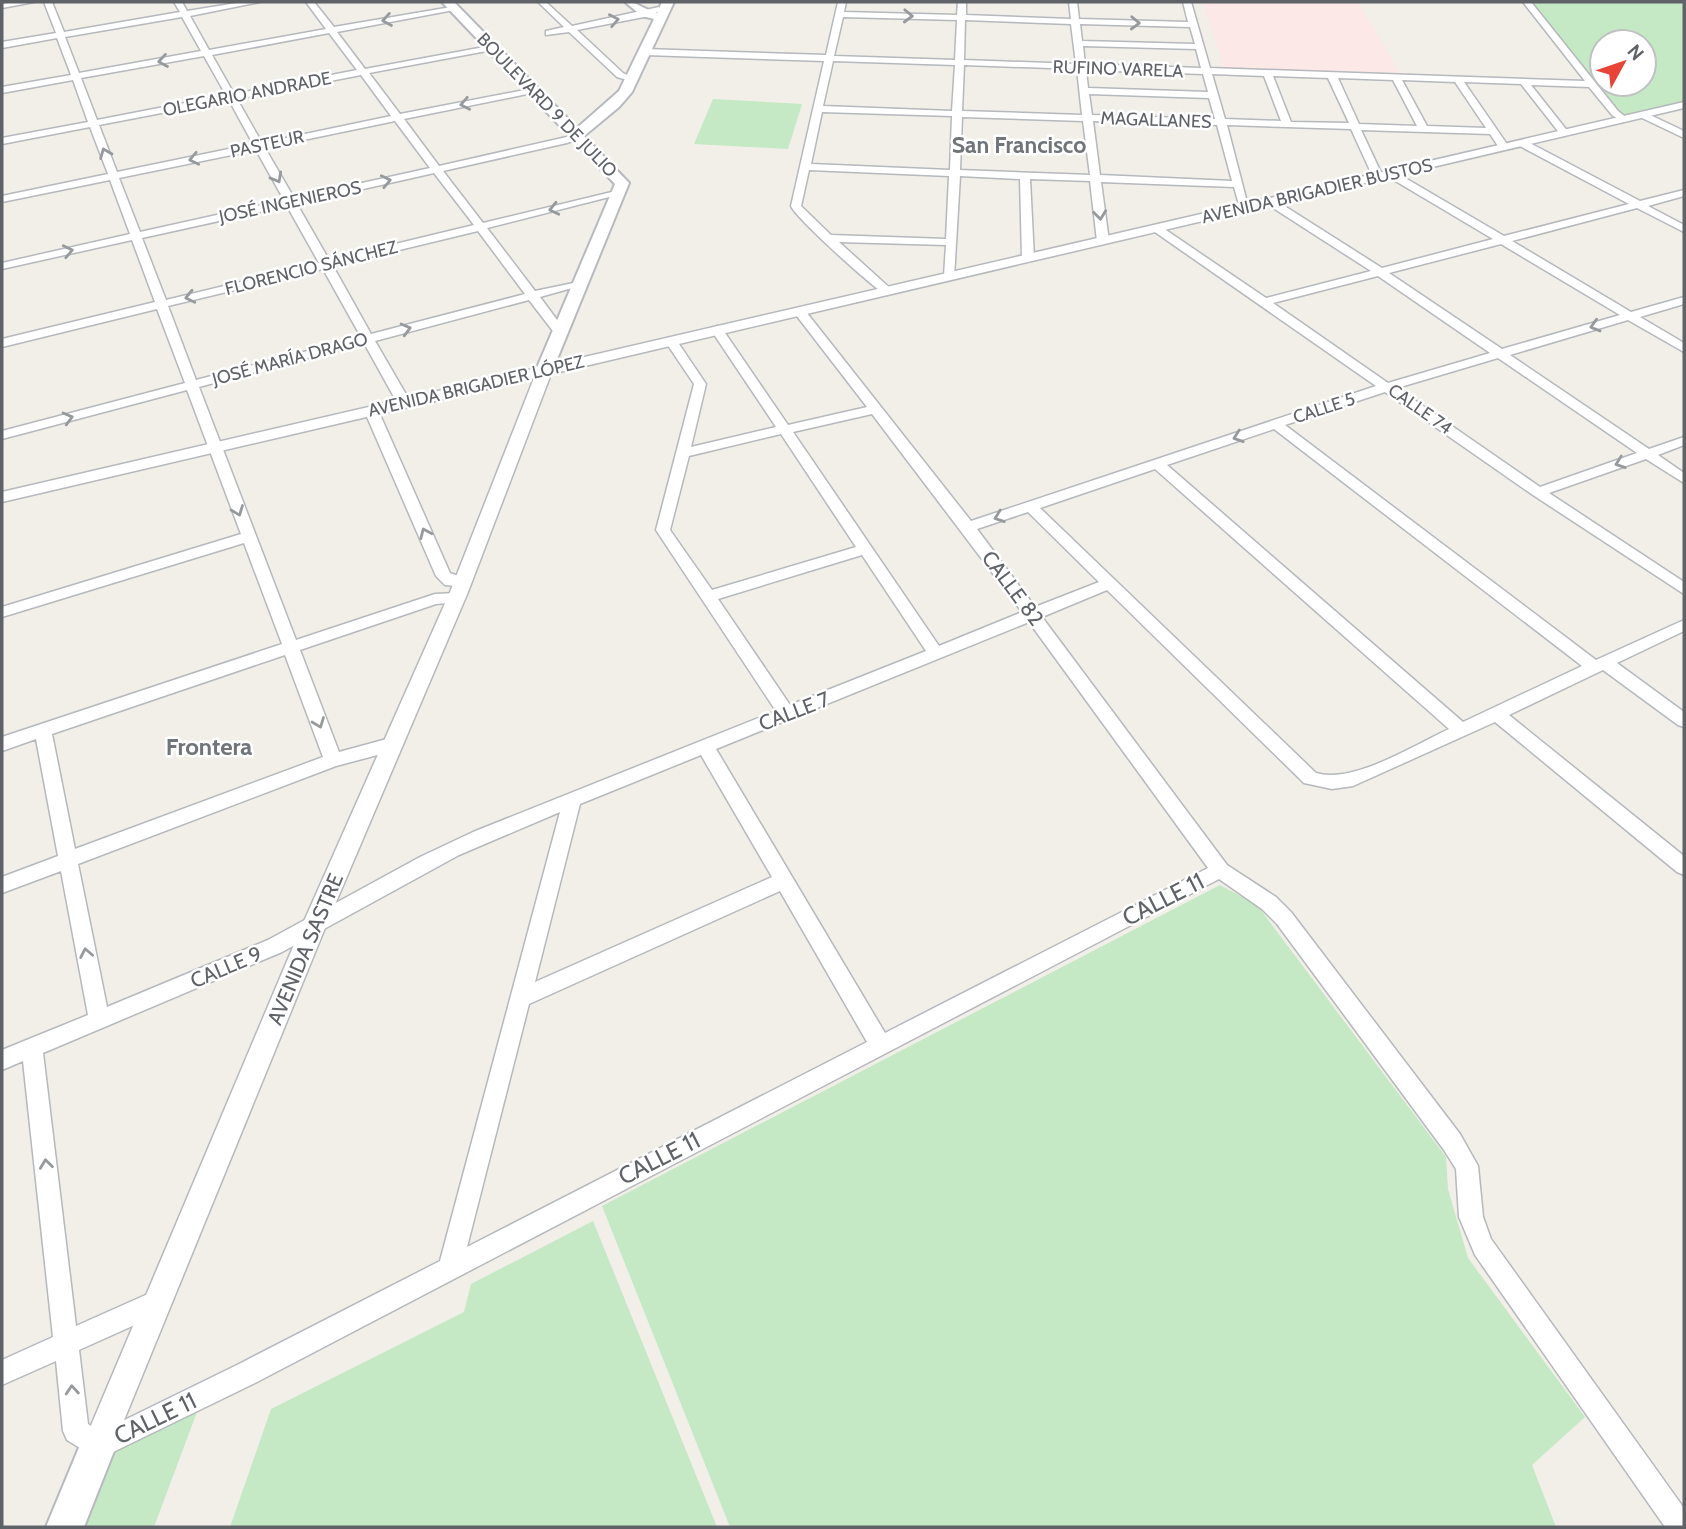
<svg xmlns="http://www.w3.org/2000/svg" width="1686" height="1529" viewBox="0 0 1686 1529" font-family="Cabin,sans-serif">
<style>
.medical{fill:#fce8e6}
.green{fill:#c5e8c5;fill-rule:evenodd}
.lines{fill:none;stroke-linecap:round;stroke-linejoin:round}
.minor-casing{stroke:#b5b8bc;stroke-width:3}
.tertiary-casing{stroke:#b5b8bc;stroke-width:3}
.secondary-casing{stroke:#b6babf;stroke-width:4}
.minor{fill:#fff;fill-rule:evenodd}
.tertiary{fill:#fff;fill-rule:evenodd}
.secondary{fill:#fff;fill-rule:evenodd}
.oneway{stroke:#979a9d}
.labels{text-anchor:middle;dominant-baseline:central;stroke-width:5;stroke-linejoin:round;paint-order:stroke}
.far-street-label{font-size:18px;fill:#5f6368;stroke:#fff}
.street-label{font-size:21px;fill:#5f6368;stroke:#fff}
.far-district-label{font-size:23px;font-weight:bold;fill:#70757a;stroke:#fff}
.quarter-label{font-size:24px;font-weight:bold;fill:#70757a;stroke:#fff}
.near-street-label{font-size:24px;fill:#5f6368;stroke:#fff}
</style>
<rect width="100%" height="100%" fill="#f1efe8"/>
<path class="medical" d="M1203,2H1358L1400,73L1224,68Z"/>
<g class="green">
<path d="M1527,2H1684V105L1623,119ZM1602,42H1644V84H1602Z"/>
<path d="M713,99L802,104L788,149L694,144Z"/>
<path d="M1220,885L1257,905L1446,1157L1448,1189L1468,1258L1585,1417L1532,1465L1556,1527H730L602,1206Z"/>
<path d="M593,1221L717,1527H230L271,1409L464,1312L471,1284Z"/>
<path d="M197,1412L154,1527H82L113,1453Z"/>
</g>
<g class="lines">
<defs>
<g id="minor">
<path d="M14,2H34L2,8V4Z"/>
<path d="M44,2H52L64,32L180,12L174,2H182L187,11L243,2H260L190,16L209,50L326,29L306,2H314L334,27L457,6L454,10L337,32L365,69L495,45L496,47L492,50L369,73L400,114L535,88L537,90L532,93L404,119L439,166L580,134V138L567,143L443,171L483,223L620,190L625,193L487,228L535,291L583,281V285L540,297L566,332L556,335L529,300L375,341L411,403L409,406H399L364,343L199,387L296,640L435,594L456,593L464,598L461,602L436,604L300,650L339,752L394,737L400,739L403,744L400,749L336,766L78,864L107,1007L268,940L420,857L473,832L776,711L656,530L694,384L665,341L667,338H675L706,384L691,447L776,427L711,330L717,326L721,327L788,425L867,407L793,311L803,308L971,521L1376,386L1152,230V226H1160L1266,298L1371,271L1267,204V200H1275L1382,268L1493,239L1387,176V172H1395L1504,236L1629,204L1518,145V141H1526L1640,201L1684,190V196L1648,206L1684,225V232L1637,208L1512,241L1631,312L1684,297V304L1640,317L1684,343V352L1628,320L1510,355L1649,449L1684,437V445L1658,455L1684,473V483L1646,459L1549,493L1684,582V594L1533,495L1385,392L1285,425L1596,660L1684,620V631L1617,663L1684,712V727L1678,725L1603,670L1509,715L1684,856V875L1677,872L1495,722L1353,786L1332,789L1304,783L1107,590L1042,617L1227,865L1276,897L1291,912L1460,1134L1478,1166L1483,1217L1491,1239L1681,1504L1684,1509V1527H1665L1475,1255L1459,1217L1456,1169L1444,1150L1277,924L1262,909L1219,879L255,1383L107,1455L98,1459L67,1440L63,1431L56,1361L2,1385V1360L53,1337L23,1061L2,1070V1050L88,1015L61,871L2,893V877L58,856L36,739L2,751V737L282,644L244,543L2,617V607L241,534L187,390L2,439V431L185,383L157,309L2,347V339L155,302L132,240L2,269V263L130,234L110,180L2,202V196L108,174L90,127L2,144V138L88,122L73,80L2,93V87L71,75L57,38L2,48V42L56,33ZM182,17L201,51L79,73L65,37ZM329,33L357,70L234,94L212,55ZM204,56L226,95L97,120L81,78ZM361,75L391,116L262,143L237,99ZM229,100L253,144L117,172L99,125ZM395,121L430,168L294,198L265,148ZM256,150L284,200L140,232L119,178ZM434,173L474,225L329,260L297,204ZM287,206L319,263L166,300L142,238ZM478,231L525,294L371,334L333,266ZM1501,244L1620,315L1502,349L1389,273ZM323,269L361,337L196,380L168,306ZM1378,276L1490,353L1388,383L1273,303ZM1498,358L1637,453L1540,487L1397,388ZM872,414L1022,612L939,646L793,432ZM1274,429L1582,666L1463,722L1167,465ZM781,434L856,547L712,590L670,530L689,456ZM1155,469L1449,729C1414,745 1354,784 1316,773L1040,508ZM1028,512L1099,582L1035,607L977,529ZM862,555L926,651L790,705L718,599ZM1029,622L1208,868L885,1033L716,749ZM285,655L323,757L75,849L52,734ZM701,755L772,877L535,982L580,804ZM560,812L440,1261L237,1365L100,1432L88,1424L79,1350L168,1310L171,1301L168,1292L159,1289L76,1326L43,1053L282,952L459,855ZM780,891L867,1042L467,1247L529,1004Z"/>
<path d="M538,2H546L572,26L659,7V11L649,16L577,30L623,73L634,78V82L617,77L569,32L546,35V31L564,27Z"/>
<path d="M838,2H846L844,12L957,15L958,2H966V15L1071,19L1069,2H1077L1079,19L1188,22L1183,2H1191L1210,68L1585,81L1523,2H1531L1618,111L1628,119L1623,122L1612,115L1589,87L1531,85L1569,133L1564,136L1561,135L1521,84L1464,82L1509,147L1508,149H1500L1490,134L1361,130L1383,177L1378,180L1373,177L1351,129L1227,125L1249,210L1240,208L1234,187L1101,182L1109,241L1103,244L1097,241L1090,181L1030,179L1034,258L1028,261L1022,258L1020,179L960,176L954,278L944,276L946,245L839,242L891,289L893,291L887,295C875,290 795,217 791,206L824,61L645,55L641,52L645,49L826,55ZM843,17L957,20L955,60L834,56ZM965,20L1071,24L1076,64L964,60ZM1080,24L1190,27L1195,44L1082,41ZM1083,46L1196,49L1201,68L1085,64ZM833,61L955,65L952,111L823,106ZM964,65L1077,69L1082,115L962,111ZM1086,70L1203,74L1208,92L1088,88ZM1212,74L1264,76L1281,121L1225,119ZM1273,76L1328,78L1349,123L1291,122ZM1338,78L1393,80L1417,126L1359,124ZM1402,80L1455,82L1486,128L1427,126ZM1089,94L1209,98L1215,119L1092,115ZM822,112L952,116L950,170L811,164ZM962,117L1083,121L1090,175L960,170ZM1093,121L1217,125L1232,181L1100,175ZM809,170L949,176L946,239L831,235L801,206Z"/>
<path d="M1640,113H1646L1684,131V138L1640,117Z"/>
<path d="M371,406L378,410L450,573L467,579L470,583L467,587L445,585L436,576L364,410Z"/>
</g>
<path id="tertiary" d="M1684,102V108L551,374L468,592L325,928L109,1457L98,1461L87,1457L83,1446L87,1435L301,928L450,592L534,378L2,502V492Z"/>
<g id="secondary">
<path d="M442,2H454L577,128L619,91L654,19L642,16L625,2C639,2 644,10 657,13L662,2H674L632,92L619,107L584,136L629,183L551,374L545,375L536,370L615,184Z"/>
<path d="M98,1428L111,1433L116,1446L84,1527H46L85,1433Z"/>
</g>
</defs>
<use href="#minor" class="minor-casing"/>
<use href="#tertiary" class="tertiary-casing"/>
<use href="#secondary" class="secondary-casing"/>
<use href="#minor" class="minor"/>
<use href="#tertiary" class="tertiary"/>
<use href="#secondary" class="secondary"/>
</g>
<defs><path id="oneway-chevron" d="M-2-3.5L2.5 0L-2 3.5" fill="none" stroke-width="1.6" stroke-linecap="round" stroke-linejoin="round" transform="scale(1.75)"/></defs>
<g class="oneway">
<use href="#oneway-chevron" transform="translate(908 16) rotate(2)"/>
<use href="#oneway-chevron" transform="translate(387 20) rotate(170)"/>
<use href="#oneway-chevron" transform="translate(614 20) rotate(-11)"/>
<use href="#oneway-chevron" transform="translate(1135 23) rotate(2)"/>
<use href="#oneway-chevron" transform="translate(163 61) rotate(170)"/>
<use href="#oneway-chevron" transform="translate(465 104) rotate(169)"/>
<use href="#oneway-chevron" transform="translate(105 153) rotate(-112)"/>
<use href="#oneway-chevron" transform="translate(194 159) rotate(168)"/>
<use href="#oneway-chevron" transform="translate(277 178) rotate(61)"/>
<use href="#oneway-chevron" transform="translate(386 181) rotate(-12)"/>
<use href="#oneway-chevron" transform="translate(554 209) rotate(167)"/>
<use href="#oneway-chevron" transform="translate(1100 215) rotate(83)"/>
<use href="#oneway-chevron" transform="translate(68 251) rotate(-12)"/>
<use href="#oneway-chevron" transform="translate(190 297) rotate(167)"/>
<use href="#oneway-chevron" transform="translate(1595 326) rotate(164)"/>
<use href="#oneway-chevron" transform="translate(406 329) rotate(-15)"/>
<use href="#oneway-chevron" transform="translate(68 418) rotate(-15)"/>
<use href="#oneway-chevron" transform="translate(1238 437) rotate(161)"/>
<use href="#oneway-chevron" transform="translate(1620 463) rotate(161)"/>
<use href="#oneway-chevron" transform="translate(238 511) rotate(69)"/>
<use href="#oneway-chevron" transform="translate(999 517) rotate(161)"/>
<use href="#oneway-chevron" transform="translate(425 533) rotate(-114)"/>
<use href="#oneway-chevron" transform="translate(319 723) rotate(69)"/>
<use href="#oneway-chevron" transform="translate(86 953) rotate(-101)"/>
<use href="#oneway-chevron" transform="translate(46 1164) rotate(-97)"/>
<use href="#oneway-chevron" transform="translate(72 1390) rotate(-95)"/>
</g>
<g class="labels">
<g class="far-street-label">
<text transform="translate(1118 69) rotate(2)">RUFINO VARELA</text>
<text transform="translate(247 94) rotate(-11)">OLEGARIO ANDRADE</text>
<text transform="translate(547 105) rotate(46)">BOULEVARD 9 DE JULIO</text>
<text transform="translate(1156 120) rotate(2)">MAGALLANES</text>
<text transform="translate(267 144) rotate(-12)">PASTEUR</text>
<text transform="translate(1317 191) rotate(-13)">AVENIDA BRIGADIER BUSTOS</text>
<text transform="translate(290 202) rotate(-12)">JOSÉ INGENIEROS</text>
<text transform="translate(311 268) rotate(-14)">FLORENCIO SÁNCHEZ</text>
<text transform="translate(290 359) rotate(-15)">JOSÉ MARÍA DRAGO</text>
<text transform="translate(476 386) rotate(-13)">AVENIDA BRIGADIER LÓPEZ</text>
<text transform="translate(1324 408) rotate(-18)">CALLE 5</text>
<text transform="translate(1420 409) rotate(35)">CALLE 74</text>
</g>
<g class="street-label">
<text transform="translate(1013 588) rotate(53)">CALLE 82</text>
<text transform="translate(794 711) rotate(-21)">CALLE 7</text>
<text transform="translate(305 949) rotate(-67)">AVENIDA SASTRE</text>
<text transform="translate(226 967) rotate(-23)">CALLE 9</text>
</g>
<g class="far-district-label">
<text x="1019" y="145">San Francisco</text>
</g>
<g class="quarter-label">
<text x="209" y="746">Frontera</text>
</g>
<g class="near-street-label">
<text transform="translate(1163 899) rotate(-27)">CALLE 11</text>
<text transform="translate(659 1158) rotate(-27)">CALLE 11</text>
<text transform="translate(155 1418) rotate(-26)">CALLE 11</text>
</g>
</g>
<rect width="1686" height="1529" fill="none" stroke="#5f6368" stroke-width="7"/>
<g transform="translate(1623 63) rotate(50)"><circle r="33" fill="#ffffff" stroke="#bfc1c3" stroke-width="2"/>
<path d="M0-5L12 26L0 18L-12 26Z" fill="#ea4335"/>
<text y="-10" font-size="19" font-weight="bold" text-anchor="middle" fill="#5f6368">N</text>
</g>
</svg>
